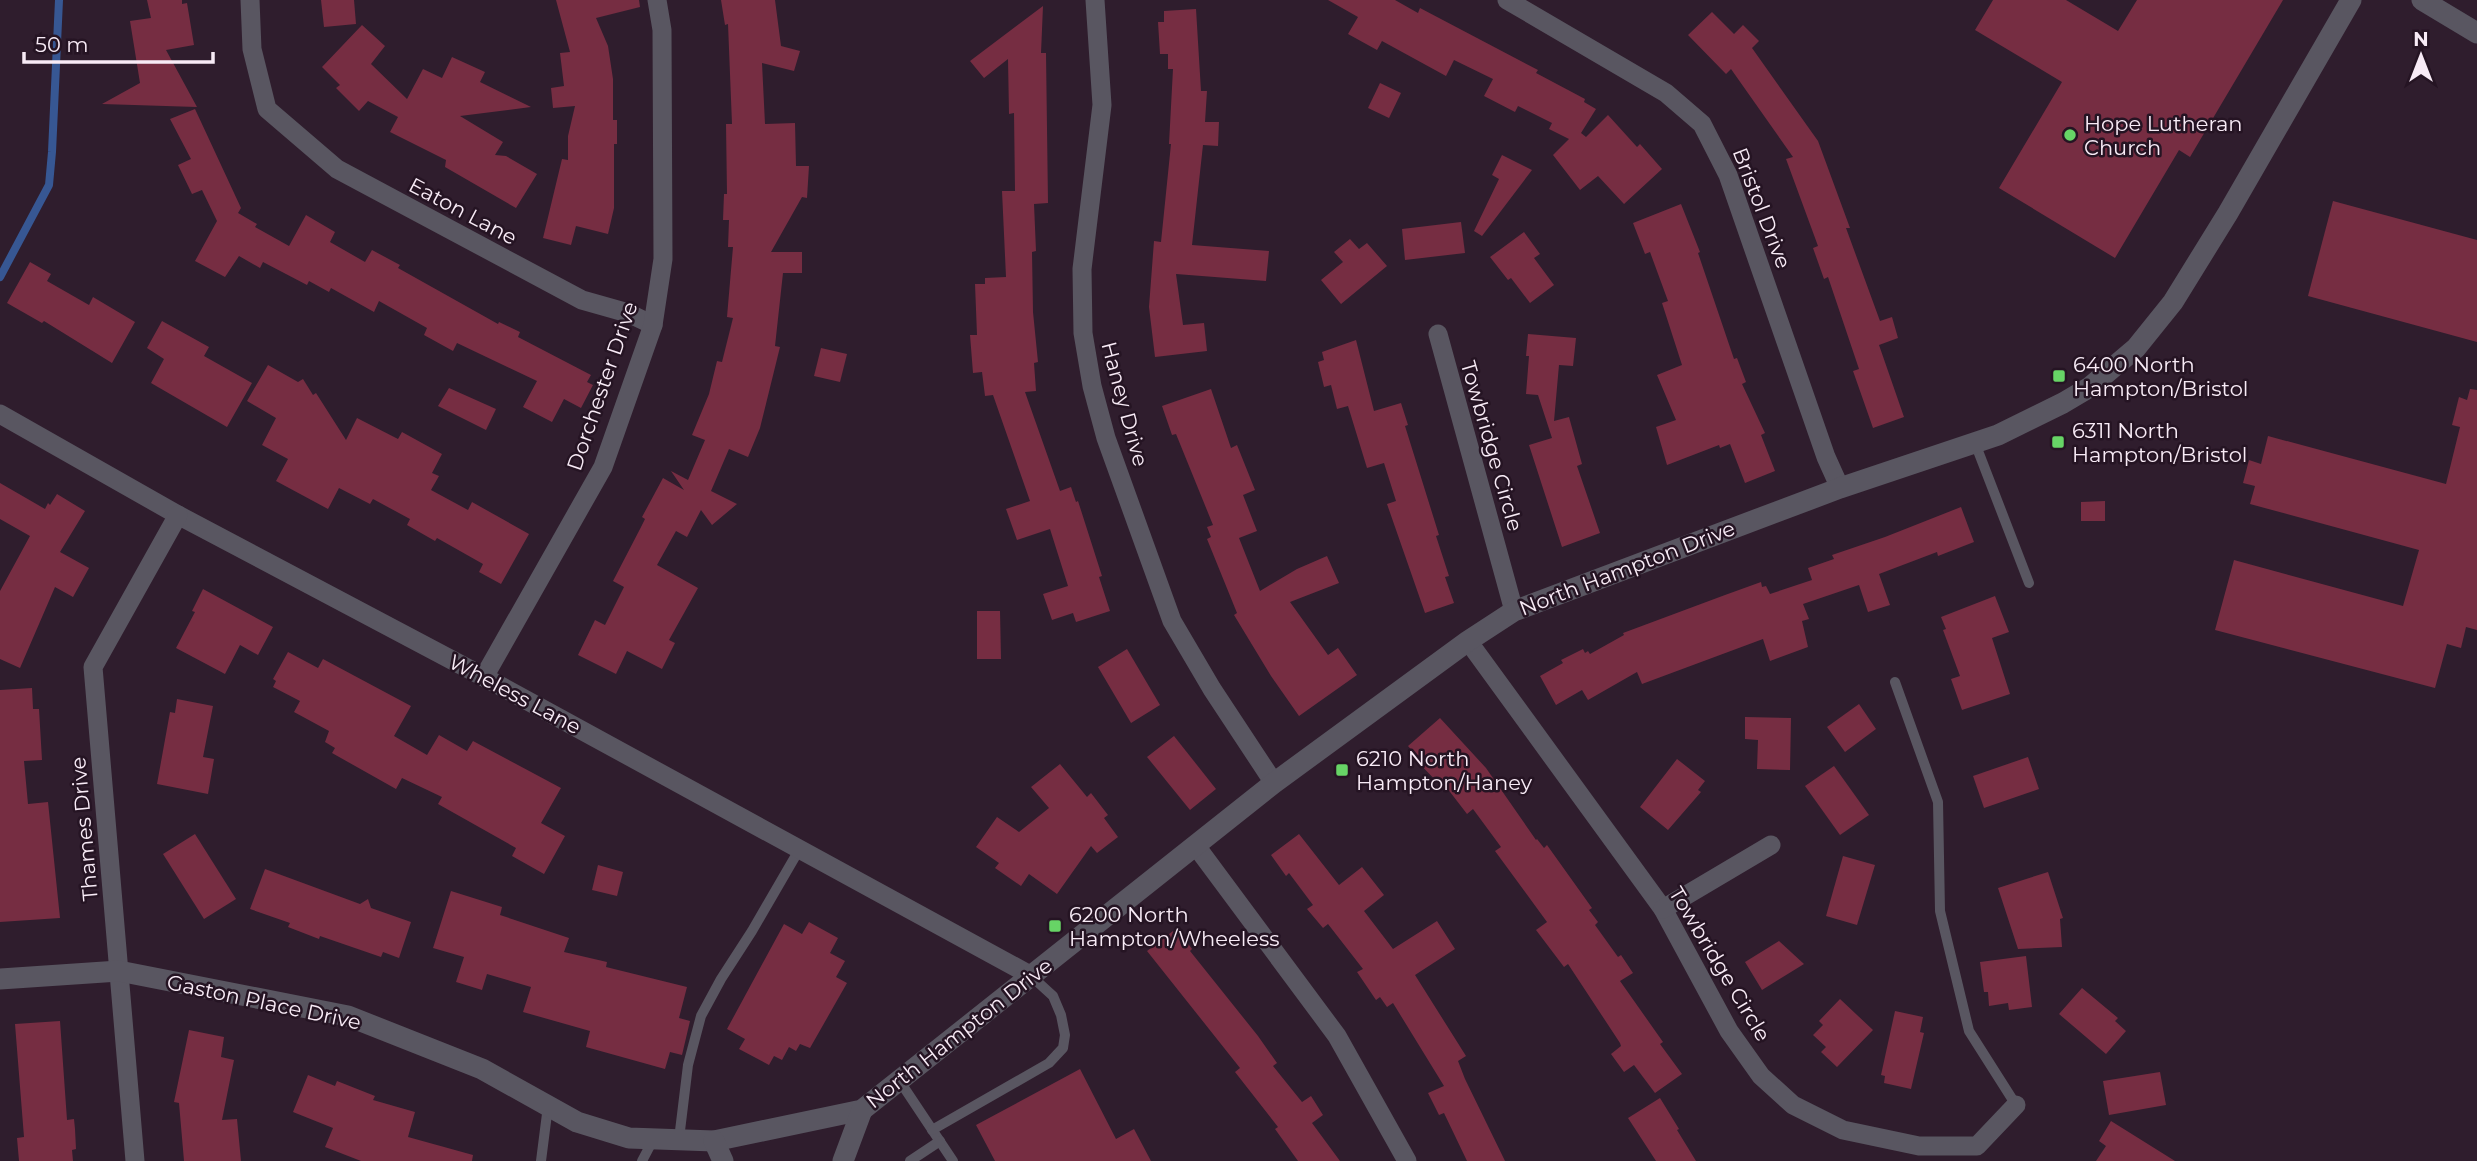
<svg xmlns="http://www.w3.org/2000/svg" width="2477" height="1161" viewBox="0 0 2477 1161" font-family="Montserrat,sans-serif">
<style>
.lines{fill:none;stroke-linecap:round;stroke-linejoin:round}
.stream{stroke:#375793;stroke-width:8}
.building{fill:#762d42}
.service{stroke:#595661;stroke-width:10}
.minor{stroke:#595661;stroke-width:19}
.tertiary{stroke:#595661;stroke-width:21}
.poi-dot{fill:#67d466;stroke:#251423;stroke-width:2.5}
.labels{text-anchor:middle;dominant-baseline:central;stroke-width:5;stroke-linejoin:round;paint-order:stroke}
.poi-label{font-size:21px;fill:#f8ebf6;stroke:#251423;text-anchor:start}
.street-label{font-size:21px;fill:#f8ebf6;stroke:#251423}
</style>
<rect width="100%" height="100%" fill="#2f1d2d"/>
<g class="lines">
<path class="stream" d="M0,277L49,185L52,152L59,0"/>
</g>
<g class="building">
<path d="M147,0H182V4L187,3L194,45L166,50L197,107L102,104L140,83L130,21L151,18Z"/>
<path d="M321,0H354L356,24L324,27Z"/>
<path d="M556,0H639L640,7L596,18L608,46L613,79V120H617V144H614V208L608,234L576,226L571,245L543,238L562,159L568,160V136L575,106L553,108L551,88L564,86L560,53L570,52Z"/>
<path d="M721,0H775L781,46L800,51L794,71L762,63L765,124L795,123L796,166H809L807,198L802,197L771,252H802V273H783L775,346L780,347L760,428L748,457L729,449L711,491L737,504L712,525L701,510L687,537L676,531L657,565L698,588L669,640L675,643L662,669L627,651L616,674L578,655L595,620L605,625L624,587L613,581L640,529L645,519L642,517L663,478L684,490L671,471L688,480L705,440L692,435L709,394L717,361L722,362L733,318L727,317L733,247H728L729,220H723L724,194H727L726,124H732L728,24L725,25Z"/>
<path d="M1328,0H1395L1418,13L1420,8L1538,70L1536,73L1585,99L1584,102L1596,109L1581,133L1586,137L1608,115L1637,147L1640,144L1662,169L1624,204L1598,176L1580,190L1553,155L1569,139L1549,129L1552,123L1518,106L1515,112L1484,96L1493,79L1454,60L1446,76L1382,41L1377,50L1348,34L1358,17Z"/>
<path d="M1993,0H2066L2118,31L2137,0H2283L2190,157L2179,150L2115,258L1999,188L2062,82L1975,30Z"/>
<path d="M1043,6L1041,53H1046L1048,203L1034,204L1036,251L1032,252L1033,312L1038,362L1034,363L1036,391L1025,392L1060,491L1071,487L1076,502L1078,501L1102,576L1099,577L1110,611L1076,622L1073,613L1052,620L1043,594L1068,586L1050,529L1017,540L1006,509L1030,501L993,395L985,396L982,372L973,373L970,335H977L975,284H985V278L1006,277L1002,191H1015L1014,113L1009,114L1008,59L984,78L970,61Z"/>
<path d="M1196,9L1201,91H1207L1205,122H1219L1218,146L1203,145L1192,245L1269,251L1266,281L1176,274L1183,325L1204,323L1207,351L1155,357L1149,307L1154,241L1161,242L1171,144H1169L1173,69H1168V54H1160L1158,22H1164V11Z"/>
<path d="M1712,12L1734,34L1743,25L1759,41L1752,48L1818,141L1850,228H1846L1880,321L1892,317L1898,338L1879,345L1904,417L1873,428L1853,371L1859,369L1828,277L1824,279L1813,248L1818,246L1786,159L1793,157L1731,69L1726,74L1688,35Z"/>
<path d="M362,25L385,46L371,64L407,99L423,69L442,78L452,57L485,72L480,82L531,107L460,116L503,142L495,155L506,156L537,174L516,208L445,167L446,160L390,132L398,117L368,101L359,111L336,88L340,85L322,67Z"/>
<path d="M1380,83L1401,93L1389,118L1368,108Z"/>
<path d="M195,109L241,208L238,213L257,224L255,227L289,246L306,215L335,232L330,242L365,262L372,250L400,265L398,268L498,324L499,322L520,332L518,337L591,375L587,382L593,385L581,408L564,399L552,422L523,407L537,381L457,343L453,351L424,335L427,328L379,301L374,312L331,288L329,292L309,281L307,285L263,262L260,268L239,256L225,277L195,261L217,221L202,190L192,194L178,165L191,159L170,119Z"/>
<path d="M1502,155L1532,170L1482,236L1474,231L1499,179L1492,175Z"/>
<path d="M2333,201L2477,240V342L2308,296Z"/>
<path d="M1681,204L1700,252L1698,253L1734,359L1737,358L1746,382L1742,384L1765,433L1761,435L1775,471L1745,483L1730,444L1720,448L1719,445L1667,465L1656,427L1676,420L1657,375L1682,365L1662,303L1668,301L1650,252L1645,254L1633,223Z"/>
<path d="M1461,222L1465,253L1405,260L1402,229Z"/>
<path d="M1524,232L1540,254L1534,258L1554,285L1530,303L1511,278L1508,280L1490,257Z"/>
<path d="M1350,239L1359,249L1367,243L1387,266L1341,304L1321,280L1343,262L1334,252Z"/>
<path d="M30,262L51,274L47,281L89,305L93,297L135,322L112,363L44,321L42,323L7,303Z"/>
<path d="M162,321L209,347L204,356L252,383L227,427L151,383L164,359L147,348Z"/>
<path d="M1528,334L1576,338L1573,366L1559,365L1554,421L1569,417L1582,464L1577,466L1600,533L1562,547L1529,445L1552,438L1538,395L1526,394L1529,356H1526Z"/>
<path d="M1356,340L1374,411L1401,403L1408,425L1405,426L1439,535L1436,536L1449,576L1445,577L1454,603L1425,613L1387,504L1396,501L1384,463L1367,468L1348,406L1337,409L1331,385L1324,387L1318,362L1324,360L1322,352Z"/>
<path d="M821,348L847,354L840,382L814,376Z"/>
<path d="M268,365L298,382L303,379L313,395L316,393L346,440L357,418L398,439L402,432L442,454L432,473L439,476L431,490L468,510L472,502L529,534L501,584L479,572L483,564L437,538L435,541L407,525L410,519L373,499L370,504L339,488L328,509L276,481L288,459L262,445L276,418L247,401Z"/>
<path d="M449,388L496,409L486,430L438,406Z"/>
<path d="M1211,389L1231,448L1237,445L1255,490L1243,495L1257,531L1239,538L1260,591L1297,569L1327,556L1339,583L1290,602L1328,655L1338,648L1357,675L1299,716L1271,676L1234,615L1237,613L1207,539L1211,537L1207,527L1213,525L1176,434L1172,435L1162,406Z"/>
<path d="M2470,389L2477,390V630L2466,627L2461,648L2447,644L2435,688L2215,630L2234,560L2403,606L2419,550L2250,504L2255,486L2243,483L2249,460L2261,464L2268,436L2446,484L2460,427L2452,425L2459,397L2467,400Z"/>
<path d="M0,483L45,509L48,503L50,505L57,494L85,511L60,552L89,568L73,597L55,587L20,668L0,659V591L30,536L0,519Z"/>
<path d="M2105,501V521H2081V502Z"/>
<path d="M1961,507L1974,542L1938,556L1937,552L1879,574L1890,605L1868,612L1859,585L1803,604L1809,619L1802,621L1808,647L1770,661L1763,639L1642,684L1637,672L1588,700L1582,690L1556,705L1540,676L1563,663L1561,660L1583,649L1585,653L1588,651L1590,654L1624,635L1623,633L1725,595L1761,582L1762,587L1766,586L1770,594L1812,580L1808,568L1834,559L1832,555L1885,537Z"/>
<path d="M203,589L273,627L258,655L240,645L225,674L176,648L195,612L192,611Z"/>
<path d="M1995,596L2009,632L1992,638L2010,694L1962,710L1951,679L1960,676L1943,630L1946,629L1941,617Z"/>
<path d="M977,611H1000L1001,659H977Z"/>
<path d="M1127,649L1160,705L1131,723L1098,667Z"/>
<path d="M288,652L318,668L323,659L411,706L394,736L427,755L439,735L467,751L473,741L561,788L541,823L565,836L544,874L512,856L516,848L438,804L442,797L402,778L396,789L332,753L335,748L325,742L329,731L294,712L300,701L273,687L276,681L273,679Z"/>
<path d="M32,688L33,709H39L42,760L24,761L28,804L48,802L60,918L0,922V690Z"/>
<path d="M177,699L213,706L203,757L214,759L208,794L157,784L170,712L175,713Z"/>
<path d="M1859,704L1876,729L1845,752L1827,727Z"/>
<path d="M1745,717L1791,718L1790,770L1757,769L1758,740L1745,739Z"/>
<path d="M1440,718L1486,768L1536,840L1537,839L1544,848L1547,845L1592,908L1589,910L1598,922L1595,925L1618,957L1621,955L1633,973L1620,981L1663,1042L1660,1044L1682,1074L1655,1093L1634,1065L1624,1072L1611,1054L1621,1046L1620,1043L1568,964L1564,967L1536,930L1547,922L1495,851L1501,847L1473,809L1467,814L1447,788L1445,790L1412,756L1415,754L1408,746Z"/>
<path d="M1174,736L1216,789L1190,810L1147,757Z"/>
<path d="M2028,757L2039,789L1984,808L1973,776Z"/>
<path d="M1677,759L1705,781L1698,790L1701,792L1668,830L1640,807Z"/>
<path d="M1060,764L1087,797L1091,793L1108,815L1104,818L1118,837L1097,853L1091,846L1057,894L1029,874L1021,886L995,868L999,863L976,847L997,817L1019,832L1049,808L1031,787Z"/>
<path d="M1834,766L1869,815L1840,835L1805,786Z"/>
<path d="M195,834L236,899L204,919L163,854Z"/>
<path d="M1299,834L1339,885L1362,867L1384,895L1364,911L1393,949L1437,921L1455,949L1415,975L1466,1056L1458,1061L1465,1079L1505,1161H1467L1444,1113L1439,1115L1428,1093L1444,1086L1393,1003L1387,1007L1380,997L1376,1000L1357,972L1363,969L1328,924L1323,928L1307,909L1313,905L1289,873L1286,876L1271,855Z"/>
<path d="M1843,856L1875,865L1857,925L1826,916Z"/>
<path d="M598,865L623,872L617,896L592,890Z"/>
<path d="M265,869L360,904L368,899L371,908L411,922L399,958L383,952L381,957L320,936L319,939L288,927L290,923L250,909Z"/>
<path d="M2048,872L2063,918L2060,919L2062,947L2018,949L1998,888Z"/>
<path d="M451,891L502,907L500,915L569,938L564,952L607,962L606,967L687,987L679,1018L690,1021L682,1055L670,1052L665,1069L586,1047L590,1031L523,1012L531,987L487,974L482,990L456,982L464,957L433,948Z"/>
<path d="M809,922L838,938L830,953L845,961L836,977L847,983L810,1048L800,1044L796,1051L789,1047L782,1060L774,1056L769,1065L739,1049L745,1039L727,1029L784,924L802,934Z"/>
<path d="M1178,930L1192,949L1190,951L1258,1036L1277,1063L1273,1066L1302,1102L1311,1096L1323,1115L1312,1123L1340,1161H1298L1275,1129L1278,1127L1235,1072L1240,1068L1147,951L1173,931L1175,933Z"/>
<path d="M1779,941L1804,964L1762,990L1745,962Z"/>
<path d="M2026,956L2032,1007L2009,1010L2008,1003L1989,1006L1988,992H1984L1980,962Z"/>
<path d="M2082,988L2118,1018L2115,1021L2126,1031L2106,1054L2059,1014Z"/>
<path d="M1840,999L1873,1030L1837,1067L1821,1052L1826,1047L1813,1035L1823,1025L1819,1021Z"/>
<path d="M1895,1011L1923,1017L1920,1032L1924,1033L1911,1089L1884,1083L1885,1076L1881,1075Z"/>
<path d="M60,1021L67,1120L74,1119L75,1129L76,1149L72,1150L73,1161H19L17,1138L24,1137L15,1024Z"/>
<path d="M189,1030L224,1037L221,1057L234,1060L222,1120L237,1119L241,1161H184L179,1103L174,1102Z"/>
<path d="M1080,1069L1116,1139L1134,1129L1151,1161H995L976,1125Z"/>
<path d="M2160,1072L2166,1105L2109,1115L2103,1081Z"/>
<path d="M308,1075L335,1086L337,1081L375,1096L373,1100L415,1112L408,1137L473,1155L472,1161H361L325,1147L333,1128L293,1112Z"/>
<path d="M1660,1098L1679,1129L1677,1130L1696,1161H1656L1628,1118Z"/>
<path d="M2111,1121L2175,1161H2096L2106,1146L2099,1141Z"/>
</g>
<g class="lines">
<g class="service">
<path d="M1975,443L2029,583"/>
<path d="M1895,682L1938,802L1940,911L1969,1031L2016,1105"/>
<path d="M899,1080L953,1161"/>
<path d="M932,1130L1049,1063L1063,1048L1065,1035L1061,1015L1053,996L1030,975"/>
<path d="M679,1139L688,1065L701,1016L721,979L752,931L799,850"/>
<path d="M541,1161L548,1106"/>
<path d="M642,1161L653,1140"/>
<path d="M910,1161L940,1141"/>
</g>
<g class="minor">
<path d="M250,0L252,49L267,109L337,169L582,300L628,313L653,325"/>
<path d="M1095,0L1102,105L1082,269L1083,333L1092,386L1106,438L1172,621L1212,689L1274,783"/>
<path d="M1507,0L1666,93L1702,124L1728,175L1826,457L1840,488"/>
<path d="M1438,334L1514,611"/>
<path d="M0,414L178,515L484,677L1030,975"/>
<path d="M1468,641L1663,909L1729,1031L1761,1076L1793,1105L1843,1130L1919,1146H1977L2016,1105"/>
<path d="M484,677L603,467L653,325L663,259L662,30L657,0"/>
<path d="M1196,846L1337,1036L1407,1161"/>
<path d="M1663,909L1771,845"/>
<path d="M135,1161L93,667L178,515"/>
</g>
<g class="tertiary">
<path d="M2422,0L2477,33"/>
<path d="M0,979L119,971L348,1016L482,1069L577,1122L629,1138L714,1141L862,1110L1274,783L1468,641L1514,611L1840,488L1998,435L2063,403L2090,387L2136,348L2173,302L2228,213L2351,0"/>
<path d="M714,1141L723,1161"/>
<path d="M843,1161L862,1110"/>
</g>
</g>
<g class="poi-dot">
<circle cx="2070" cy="135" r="7"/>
<rect x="2052" y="369" width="14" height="14" rx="3.5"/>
<rect x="2051" y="435" width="14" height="14" rx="3.5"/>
<rect x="1335" y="763" width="14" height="14" rx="3.5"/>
<rect x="1048" y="919" width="14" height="14" rx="3.5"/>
</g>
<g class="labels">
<g class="poi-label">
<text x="2084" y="123">Hope Lutheran<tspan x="2084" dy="24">Church</tspan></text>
<text x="2073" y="364">6400 North<tspan x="2073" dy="24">Hampton/Bristol</tspan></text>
<text x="2072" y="430">6311 North<tspan x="2072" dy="24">Hampton/Bristol</tspan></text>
<text x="1356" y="758">6210 North<tspan x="1356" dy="24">Hampton/Haney</tspan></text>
<text x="1069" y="914">6200 North<tspan x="1069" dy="24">Hampton/Wheeless</tspan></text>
</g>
<g class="street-label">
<text transform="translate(1762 208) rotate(69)">Bristol Drive</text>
<text transform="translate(463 211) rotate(28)">Eaton Lane</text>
<text transform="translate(602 386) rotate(-71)">Dorchester Drive</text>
<text transform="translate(1125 404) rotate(75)">Haney Drive</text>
<text transform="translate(1492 446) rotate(74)">Towbridge Circle</text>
<text transform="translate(1627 568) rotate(-21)">North Hampton Drive</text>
<text transform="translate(515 694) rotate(28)">Wheless Lane</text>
<text transform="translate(84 829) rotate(-95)">Thames Drive</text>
<text transform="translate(1720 964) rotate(59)">Towbridge Circle</text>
<text transform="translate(264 1002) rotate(12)">Gaston Place Drive</text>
<text transform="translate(959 1033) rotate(-38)">North Hampton Drive</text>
</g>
</g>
<g transform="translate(2421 56)" stroke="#251423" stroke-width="5" paint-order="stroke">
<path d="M0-5L12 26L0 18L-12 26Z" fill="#f8ebf6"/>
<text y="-10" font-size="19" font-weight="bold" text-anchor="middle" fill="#f8ebf6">N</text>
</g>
<path d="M24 52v10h189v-10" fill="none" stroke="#f8ebf6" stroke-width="3.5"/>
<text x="35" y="52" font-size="21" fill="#f8ebf6" stroke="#251423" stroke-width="5" paint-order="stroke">50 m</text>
</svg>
